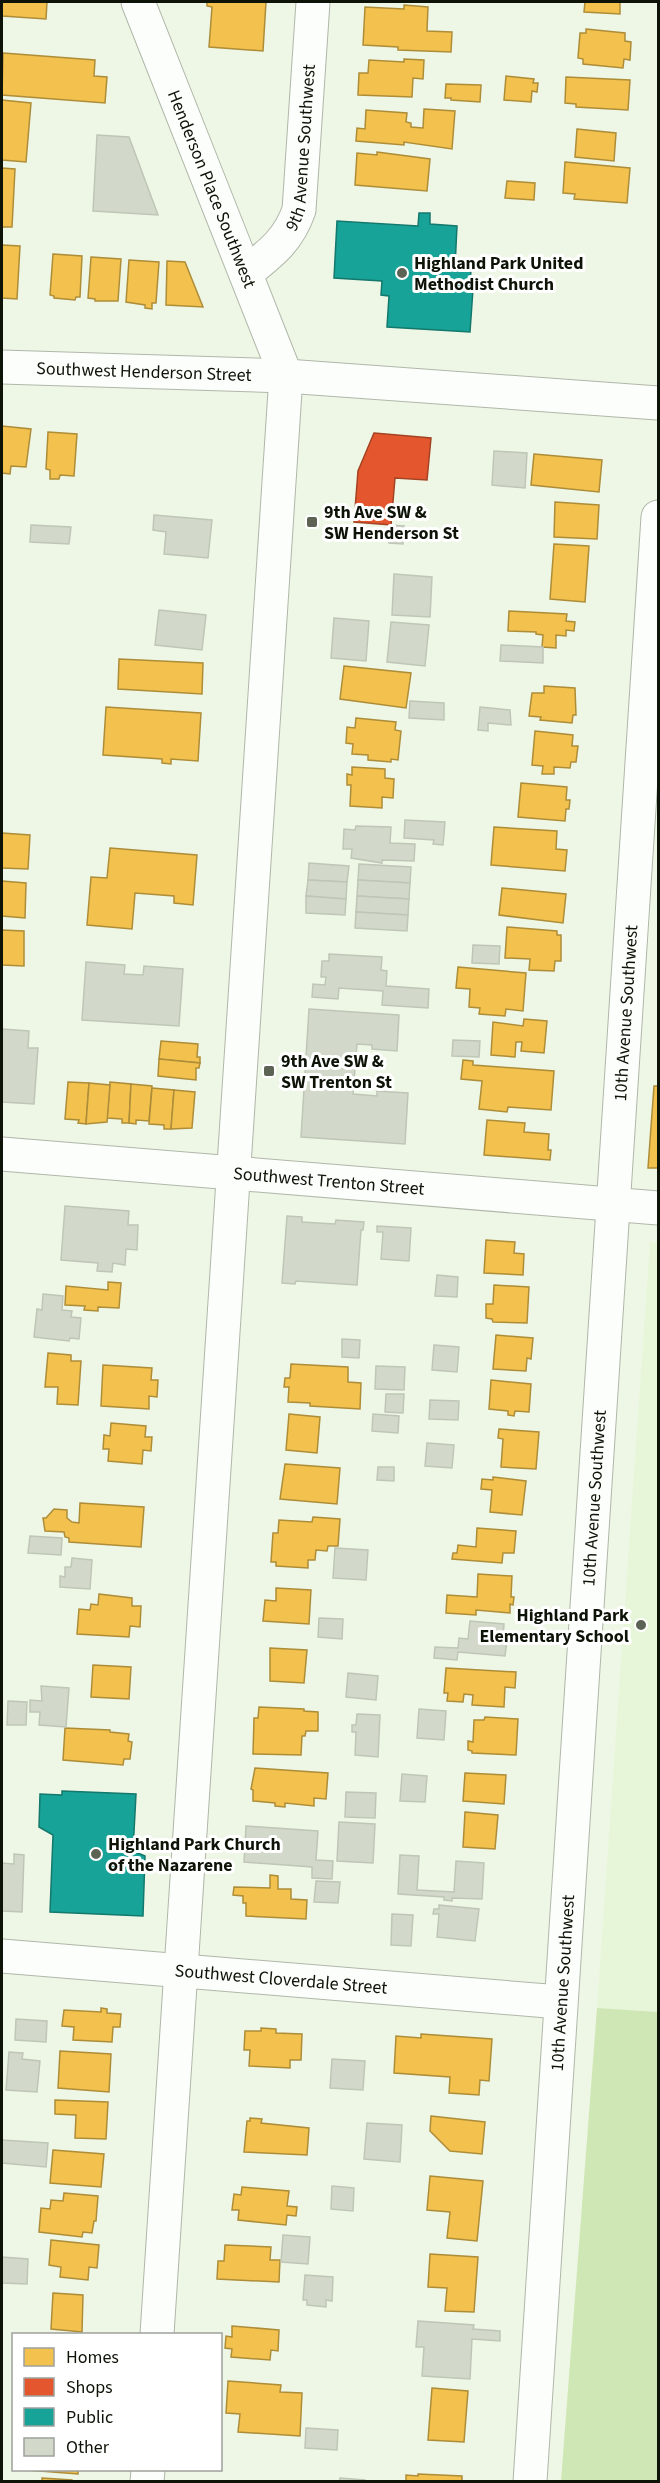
<svg xmlns="http://www.w3.org/2000/svg" width="660" height="2483" viewBox="0 0 660 2483" font-family="'Source Sans 3',sans-serif">
<style>
.built{fill:#e7f6d9}
.green{fill:#cfe7b5}
.homes{fill:#f2c14e;stroke:#ae8d39;stroke-width:1.5}
.shops{fill:#e4572e;stroke:#a44323;stroke-width:1.5}
.public{fill:#17a398;stroke:#14786d;stroke-width:1.5}
.building{fill:#d2d9cb;stroke:#bfc6b7;stroke-width:1.5}
.lines{fill:none;stroke-linecap:round;stroke-linejoin:round}
.minor-casing{stroke:#b0b7aa;stroke-width:35}
.minor{stroke:#fcfefb;stroke-width:33}
.poi-dot{fill:#5c6355;stroke:#fff;stroke-width:2}
.labels{text-anchor:middle;dominant-baseline:central;stroke-width:6;stroke-linejoin:round;paint-order:stroke}
.street-label{font-size:18px;fill:#0e1308;stroke:#fff}
.poi-label{font-size:18px;font-weight:bold;fill:#0e1308;stroke:#fff;text-anchor:start}
</style>
<rect width="100%" height="100%" fill="#eef7e5"/>
<path class="built" d="M650,1242L658,1243V2012L597,2008Z"/>
<path class="green" d="M597,2008L658,2012V2481H561Z"/>
<g class="homes">
<path d="M2,2H47L46,19L2,16Z"/>
<path d="M207,2H266L263,51L209,47L212,7L207,6Z"/>
<path d="M585,2H620V14L584,12Z"/>
<path d="M404,5L428,7L427,31L452,32L451,52L398,50V47L363,45L365,7L404,9Z"/>
<path d="M586,29L625,33V41L631,42L630,60L624,59L623,68L583,64V59L578,58L580,33H586Z"/>
<path d="M3,53L95,60L94,76L107,77L105,103L2,95Z"/>
<path d="M404,59L424,60L423,79L413,78L412,97L358,95L359,73H368L369,60L404,62Z"/>
<path d="M506,76L534,79L533,83H538L537,92L532,91L531,102L504,100Z"/>
<path d="M566,77L630,80L628,110L576,107V104L565,103Z"/>
<path d="M446,84L481,85L480,102L451,100V98H445Z"/>
<path d="M2,100L31,103L26,162L2,160Z"/>
<path d="M424,109L455,111L452,149L404,142V145L356,141L357,128L365,129L366,110L407,113L406,122L411,123V127L423,128Z"/>
<path d="M577,129L616,133L614,161L575,157Z"/>
<path d="M377,152L430,159L427,191L355,185L357,153L377,155Z"/>
<path d="M565,162L630,168L627,203L574,199L575,194L563,193Z"/>
<path d="M2,168L15,169L12,227H2Z"/>
<path d="M507,181L535,183L534,200L505,198Z"/>
<path d="M2,245L20,246L17,299L2,298Z"/>
<path d="M53,254L82,256L80,297H76L75,300L54,298V296L50,295Z"/>
<path d="M91,257L121,259L118,301H95V299L88,298Z"/>
<path d="M129,260L159,262L156,303H152V309L145,308V305L126,302Z"/>
<path d="M167,261L185,262L203,307L166,305Z"/>
<path d="M2,426L31,429L26,467L11,466L10,474L2,473Z"/>
<path d="M48,432L77,434L74,476L60,475L59,479H50V470L46,469Z"/>
<path d="M534,454L602,460L599,492L531,485Z"/>
<path d="M555,502L599,505L597,539L554,537Z"/>
<path d="M554,544L589,546L585,602L550,599Z"/>
<path d="M509,611L567,614L566,621L575,622L574,631L566,630V636L556,635V648L542,647L543,635L536,634V632L508,631Z"/>
<path d="M119,659L203,663L202,694L118,689Z"/>
<path d="M344,666L411,673L406,708L340,699Z"/>
<path d="M544,686L575,688L576,715H573L572,723L540,720L541,717L529,716L532,693H544Z"/>
<path d="M106,707L201,713L198,761L171,759V764L162,763V759L103,755Z"/>
<path d="M356,718L396,722L395,730L401,731L398,760L391,759V762L368,760V755L352,754L353,744L346,743L347,727L355,728Z"/>
<path d="M535,731L573,735L572,746H578L576,762H571L570,768L554,767V774H542L543,766L532,765Z"/>
<path d="M352,767L385,769V778L394,779L393,798L382,797V808L350,806L351,785H347V774L352,775Z"/>
<path d="M521,783L567,787L566,800H570L569,809H566L565,821L518,817Z"/>
<path d="M494,827L557,831L556,849L567,850L565,871L491,865Z"/>
<path d="M2,833L30,835L28,869L2,868Z"/>
<path d="M110,848L197,855L193,905L174,903V896L135,893L132,929L87,925L91,877L107,878Z"/>
<path d="M2,881L26,883L25,918L2,916Z"/>
<path d="M502,888L566,894L563,923L499,915Z"/>
<path d="M507,927L557,931V935H561V961H555L554,971L529,970L530,959L505,958Z"/>
<path d="M2,930L24,931V966L2,965Z"/>
<path d="M458,967L526,973L523,1011L506,1009L505,1016L479,1014L480,1008L469,1007L470,989L456,988Z"/>
<path d="M524,1019L547,1021L544,1053L521,1051L522,1042H516L515,1057L491,1055L493,1022L523,1026Z"/>
<path d="M161,1041L198,1044L197,1057H200V1063L159,1059Z"/>
<path d="M159,1059L200,1063L199,1068H196V1080L158,1076Z"/>
<path d="M463,1060L473,1061V1065L554,1071L551,1110L508,1107L507,1112L479,1109L482,1081L461,1079Z"/>
<path d="M68,1082L89,1083L86,1124L78,1123L79,1120L65,1119Z"/>
<path d="M110,1082L131,1084L129,1123H122V1119L107,1118Z"/>
<path d="M89,1083L110,1085L107,1122L86,1124Z"/>
<path d="M131,1084L152,1086L149,1121L136,1120V1124L129,1123Z"/>
<path d="M654,1086H658V1168H648Z"/>
<path d="M152,1088L174,1090L171,1129H164V1125L149,1124Z"/>
<path d="M174,1090L195,1092L192,1128L171,1129Z"/>
<path d="M487,1120L525,1123L524,1132L549,1134L548,1150H551L550,1160L484,1155Z"/>
<path d="M486,1240L515,1242L514,1253L524,1254L523,1275L484,1273Z"/>
<path d="M108,1282L121,1283L119,1308L98,1307V1311L84,1310L85,1306L65,1305L66,1286L108,1290Z"/>
<path d="M494,1285L529,1287L527,1323L493,1322L492,1319L486,1318V1304H493Z"/>
<path d="M496,1335L533,1338L531,1359L527,1358L526,1371L493,1369Z"/>
<path d="M48,1353L71,1355V1361H81L78,1405L57,1404L58,1387H45Z"/>
<path d="M291,1364L348,1367V1382L361,1383L360,1409L310,1406V1403L288,1402L289,1387H284L285,1378H290Z"/>
<path d="M103,1365L152,1368L151,1380H158L157,1397L149,1396V1409L101,1406Z"/>
<path d="M491,1380L531,1384L529,1412L515,1411L514,1416L508,1415V1411L489,1409Z"/>
<path d="M289,1414L320,1417L317,1453L286,1450Z"/>
<path d="M111,1423L146,1426L145,1437H152L151,1451L143,1450L142,1464L108,1461L109,1449H103L104,1435L110,1436Z"/>
<path d="M499,1429L539,1432L536,1469L501,1467L503,1439L498,1438Z"/>
<path d="M285,1464L340,1468L337,1504L280,1499Z"/>
<path d="M493,1477L526,1481L522,1515L490,1512L492,1490L481,1489L482,1479L493,1480Z"/>
<path d="M80,1503L144,1507L141,1547L69,1542V1538L65,1537L64,1532L45,1531L43,1518H46L54,1509L67,1510V1518L72,1522L79,1523Z"/>
<path d="M313,1517L340,1519L338,1546H328L327,1551L316,1550L315,1560H308V1568L276,1566V1562H271L273,1533H278L279,1520L312,1522Z"/>
<path d="M477,1528L516,1531L514,1553H503L502,1563L452,1559L453,1553H457L458,1545L476,1547Z"/>
<path d="M478,1574L512,1576L511,1597H514L513,1605L510,1604V1613L476,1610V1615L446,1613L447,1595L477,1597Z"/>
<path d="M276,1588L311,1590L309,1624L263,1621L265,1600L276,1601Z"/>
<path d="M99,1594L132,1598V1606H141L140,1627L130,1626L129,1637L77,1634L79,1609L90,1610L91,1604L98,1605Z"/>
<path d="M270,1648L307,1650L304,1683L270,1681Z"/>
<path d="M93,1665L131,1667L129,1699L91,1697Z"/>
<path d="M446,1668L516,1672L515,1688L505,1687L504,1707L472,1705L473,1695L464,1694L463,1702L447,1701L448,1693H444Z"/>
<path d="M259,1707L304,1709V1711L318,1712V1731H306L305,1736H302L301,1755L253,1754L254,1718H258Z"/>
<path d="M485,1717L518,1719L516,1755L472,1753V1751L468,1750V1741L473,1742L474,1720H484Z"/>
<path d="M65,1728L110,1730V1732L129,1734L128,1741L132,1742L130,1759H124L123,1765L63,1760Z"/>
<path d="M255,1768L328,1773L326,1799L314,1798V1806L285,1803V1807L275,1806V1803L253,1801V1790L251,1789Z"/>
<path d="M465,1773L506,1775L504,1804L463,1801Z"/>
<path d="M465,1812L498,1815L495,1849L463,1847Z"/>
<path d="M270,1875L278,1876V1889H291V1899L307,1900L306,1919L246,1916V1903H243V1896L233,1895L234,1887L270,1888Z"/>
<path d="M101,2008L107,2009V2013L121,2014L120,2027H113L112,2042L73,2040L74,2027L62,2026L64,2010L101,2012Z"/>
<path d="M261,2028L276,2029V2033L302,2034L301,2060H290V2068L249,2066L250,2050H244L245,2031H261Z"/>
<path d="M421,2034L492,2039L489,2081L480,2080L479,2095L449,2093L450,2077L394,2073L396,2036L421,2038Z"/>
<path d="M60,2051L111,2054L109,2092L58,2088Z"/>
<path d="M55,2100L108,2102L106,2139L75,2138L76,2115L55,2114Z"/>
<path d="M431,2116L485,2122L482,2154L450,2151L430,2131Z"/>
<path d="M250,2118L262,2119L261,2123L309,2128L307,2155L244,2152L247,2121H250Z"/>
<path d="M53,2150L104,2154L101,2187L50,2183Z"/>
<path d="M430,2176L483,2181L477,2241L447,2238L450,2212L427,2210Z"/>
<path d="M242,2187L289,2191L287,2206L297,2207L296,2216L287,2215L286,2225L238,2220L239,2210H232L234,2194L241,2195Z"/>
<path d="M64,2193L98,2196L96,2221H94L92,2233L83,2232L82,2237L39,2232L41,2208L50,2209L51,2200L63,2201Z"/>
<path d="M51,2240L99,2245L97,2268L89,2267L88,2280L60,2277L61,2267L49,2265Z"/>
<path d="M225,2245L271,2247L270,2260H280L279,2282L217,2279L218,2261H224Z"/>
<path d="M430,2254L478,2257L474,2312L445,2311L447,2288L428,2287Z"/>
<path d="M53,2293L83,2295L82,2332L51,2329Z"/>
<path d="M232,2326L279,2330L278,2351L271,2350L270,2360L231,2357L232,2349L225,2348L226,2336L232,2337Z"/>
<path d="M228,2381L281,2385L280,2392L302,2393L300,2436L238,2432L240,2414L226,2413Z"/>
<path d="M432,2388L468,2391L464,2442L428,2440Z"/>
<path d="M26,2470H78V2474Z"/>
<path d="M418,2474L462,2476V2482H406V2475L418,2476Z"/>
<path d="M42,2478L72,2480V2482H42Z"/>
</g>
<path class="shops" d="M374,433L431,438L427,480L395,478L391,525L354,522L358,471Z"/>
<g class="public">
<path d="M419,213H430V224L457,226L455,267L471,268L470,288L473,289L470,332L387,327L389,296L381,295L382,281L334,278L337,221L418,226Z"/>
<path d="M62,1791L136,1794L133,1851L145,1856L143,1916L50,1912L53,1835L39,1827L40,1794L62,1795Z"/>
</g>
<g class="building">
<path d="M97,135L129,137L158,215L93,211Z"/>
<path d="M494,451L527,453L525,488L492,485Z"/>
<path d="M154,515L212,520L208,558L164,554L166,532L153,530Z"/>
<path d="M31,525L71,527L69,544L30,542Z"/>
<path d="M390,525L404,526L403,544L389,543Z"/>
<path d="M394,574L432,577L430,617L392,615Z"/>
<path d="M159,610L206,615L202,650L155,645Z"/>
<path d="M334,618L369,621L366,661L331,658Z"/>
<path d="M391,622L429,625L425,666L387,662Z"/>
<path d="M501,645L543,647V663L500,661Z"/>
<path d="M410,701L444,703V720L409,718Z"/>
<path d="M480,707L510,710L511,725L488,723V731L478,730Z"/>
<path d="M405,820L445,822L443,845L433,844L434,840L404,838Z"/>
<path d="M356,826L391,827L390,843L415,844L414,861L382,860V863L351,858L352,849H343L344,829L355,830Z"/>
<path d="M309,863L349,866L347,882L308,880Z"/>
<path d="M359,864L411,867L410,883L358,880Z"/>
<path d="M308,880L347,882L346,899L306,896Z"/>
<path d="M358,880L410,883L409,899L357,896Z"/>
<path d="M306,896L346,899L345,915L306,913Z"/>
<path d="M357,896L409,899L408,915L356,912Z"/>
<path d="M356,912L408,915L407,931L355,928Z"/>
<path d="M473,945L500,946L499,964L472,963Z"/>
<path d="M329,954L382,957L381,970L387,971L386,986L429,989L428,1008L382,1005L383,991L339,988L338,999L312,997L313,984L325,985L326,977H321L322,961H329Z"/>
<path d="M86,962L125,965L124,974L143,975L144,966L183,969L179,1026L82,1020Z"/>
<path d="M309,1009L399,1015L397,1051L372,1049V1045L357,1044L353,1094L377,1096V1091L408,1093L405,1144L301,1137Z"/>
<path d="M2,1029L29,1031L28,1048H38L34,1104L2,1102Z"/>
<path d="M453,1040L480,1041L479,1057L452,1056Z"/>
<path d="M65,1206L129,1211L128,1225H138L137,1250L126,1249L125,1265L113,1263L112,1272L97,1271L98,1263L61,1260Z"/>
<path d="M287,1216L302,1217V1222L335,1224L336,1220L364,1222L363,1230H361L357,1285L296,1281L295,1284L282,1283Z"/>
<path d="M377,1226L411,1228L409,1261L381,1259L383,1232H377Z"/>
<path d="M437,1275L458,1277L457,1297L435,1296Z"/>
<path d="M43,1294L63,1296L62,1310L72,1311L71,1317L81,1318L79,1339L70,1338L69,1341L34,1337L37,1309L42,1310Z"/>
<path d="M342,1339L360,1340L359,1358L342,1357Z"/>
<path d="M434,1345L459,1347L457,1372L432,1370Z"/>
<path d="M376,1366L405,1367L404,1390L375,1389Z"/>
<path d="M386,1394H404L403,1413L385,1412Z"/>
<path d="M430,1400L459,1401L458,1420L429,1419Z"/>
<path d="M373,1414L399,1416L398,1433L372,1431Z"/>
<path d="M427,1443L454,1445L452,1468L425,1466Z"/>
<path d="M378,1467H394V1481L377,1480Z"/>
<path d="M30,1536L62,1538L61,1555L28,1553Z"/>
<path d="M335,1548L368,1550L366,1580L333,1578Z"/>
<path d="M72,1558L92,1560L90,1589L60,1587V1576L65,1577V1567H71Z"/>
<path d="M319,1618L343,1619L342,1639L318,1637Z"/>
<path d="M470,1621L504,1624L503,1639L507,1640L505,1656L458,1652L457,1660L434,1658L435,1647L458,1648L459,1638L468,1639Z"/>
<path d="M348,1673L378,1676L376,1700L346,1697Z"/>
<path d="M41,1686L69,1688L66,1727L39,1725L40,1712H30V1700L42,1701Z"/>
<path d="M8,1701L27,1702L26,1725H7Z"/>
<path d="M419,1709L446,1711L444,1740L417,1738Z"/>
<path d="M357,1714L380,1715L378,1757L355,1755L356,1732H352V1725H356Z"/>
<path d="M402,1774L427,1776L425,1802L400,1801Z"/>
<path d="M346,1792L376,1793L375,1818L345,1817Z"/>
<path d="M339,1822L375,1824L373,1863L337,1861Z"/>
<path d="M246,1826L318,1831L316,1860L333,1861L332,1879L312,1878V1867L244,1862Z"/>
<path d="M14,1854L24,1855L22,1912L2,1911V1863L14,1864Z"/>
<path d="M400,1855L419,1856L417,1890L454,1892L456,1861L484,1863L482,1899L452,1898V1901L444,1900V1897L398,1894Z"/>
<path d="M316,1881L340,1882L338,1903L314,1902Z"/>
<path d="M439,1905L479,1909L475,1941L437,1937L439,1914H433L434,1909H439Z"/>
<path d="M392,1914L413,1915L411,1946L391,1945Z"/>
<path d="M16,2019L47,2021L46,2042L15,2040Z"/>
<path d="M9,2052L23,2053L22,2059L40,2061L37,2092L6,2090Z"/>
<path d="M332,2059L365,2061L363,2090L330,2088Z"/>
<path d="M367,2123L402,2125L400,2162L364,2159Z"/>
<path d="M2,2140L48,2143L46,2167L2,2163Z"/>
<path d="M332,2186L354,2188L353,2211L331,2209Z"/>
<path d="M283,2235L310,2237L308,2264L281,2262Z"/>
<path d="M2,2257L28,2259L27,2284L2,2283Z"/>
<path d="M305,2275L333,2277L332,2301L326,2300V2307L307,2305V2300H303Z"/>
<path d="M418,2321L474,2325L473,2329L500,2331V2341L472,2339L470,2379L422,2376L424,2347H416Z"/>
<path d="M306,2428L338,2430L337,2450L305,2448Z"/>
<path d="M340,2478L365,2480V2482H339Z"/>
</g>
<g class="lines">
<defs>
<g id="minor">
<path id="s1" d="M138,2L286,376L157,2334"/>
<path id="s2" d="M246,273C271,253 288,241 299,210L313,2"/>
<path id="s3" d="M2,367L286,376L658,403"/>
<path id="s4" d="M2,1154L658,1208"/>
<path id="s5" d="M2,1956L560,2002"/>
<path d="M147,2482L148,2470"/>
<path id="s6" d="M530,2482L658,517"/>
</g>
</defs>
<use href="#minor" class="minor-casing"/>
<use href="#minor" class="minor"/>
</g>
<g class="poi-dot">
<circle cx="402" cy="273" r="6"/>
<rect x="306" y="516" width="12" height="12" rx="3"/>
<rect x="263" y="1065" width="12" height="12" rx="3"/>
<circle cx="641" cy="1625" r="6"/>
<circle cx="96" cy="1854" r="6"/>
</g>
<g class="labels">
<g class="street-label">
<text stroke="none"><textPath href="#s2" startOffset="146">9th Avenue Southwest</textPath></text>
<text stroke="none"><textPath href="#s1" startOffset="201">Henderson Place Southwest</textPath></text>
<text stroke="none"><textPath href="#s3" startOffset="142">Southwest Henderson Street</textPath></text>
<text stroke="none"><textPath href="#s6" startOffset="1472">10th Avenue Southwest</textPath></text>
<text stroke="none"><textPath href="#s4" startOffset="328">Southwest Trenton Street</textPath></text>
<text stroke="none"><textPath href="#s6" startOffset="986">10th Avenue Southwest</textPath></text>
<text stroke="none"><textPath href="#s5" startOffset="280">Southwest Cloverdale Street</textPath></text>
<text stroke="none"><textPath href="#s6" startOffset="500">10th Avenue Southwest</textPath></text>
</g>
<g class="poi-label">
<text x="414" y="263">Highland Park United<tspan x="414" dy="21">Methodist Church</tspan></text>
<text x="324" y="512">9th Ave SW &amp;<tspan x="324" dy="21">SW Henderson St</tspan></text>
<text x="281" y="1061">9th Ave SW &amp;<tspan x="281" dy="21">SW Trenton St</tspan></text>
<text x="629" y="1615" text-anchor="end">Highland Park<tspan x="629" dy="21">Elementary School</tspan></text>
<text x="108" y="1844">Highland Park Church<tspan x="108" dy="21">of the Nazarene</tspan></text>
</g>
</g>
<rect width="660" height="2483" fill="none" stroke="#0e1308" stroke-width="6"/>
<rect x="12" y="2333" width="210" height="138" fill="#ffffff" stroke="#9fa19c" stroke-width="1.5"/>
<rect x="24" y="2348" width="30" height="18" fill="#f2c14e" stroke="#9fa19c" stroke-width="1.5"/>
<text x="66" y="2363" font-size="18" fill="#0e1308">Homes</text>
<rect x="24" y="2378" width="30" height="18" fill="#e4572e" stroke="#9fa19c" stroke-width="1.5"/>
<text x="66" y="2393" font-size="18" fill="#0e1308">Shops</text>
<rect x="24" y="2408" width="30" height="18" fill="#17a398" stroke="#9fa19c" stroke-width="1.5"/>
<text x="66" y="2423" font-size="18" fill="#0e1308">Public</text>
<rect x="24" y="2438" width="30" height="18" fill="#d2d9cb" stroke="#9fa19c" stroke-width="1.5"/>
<text x="66" y="2453" font-size="18" fill="#0e1308">Other</text>
</svg>
